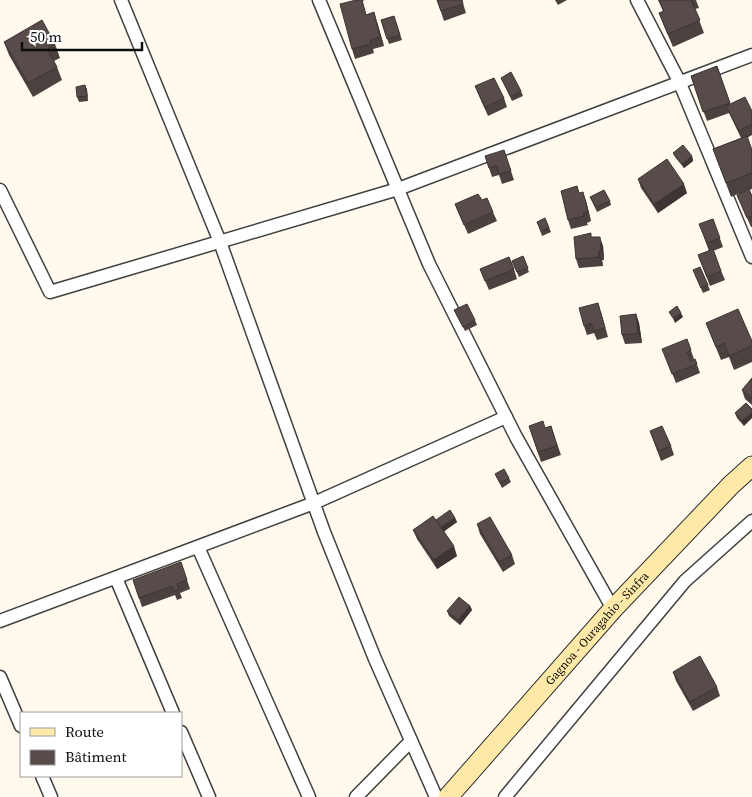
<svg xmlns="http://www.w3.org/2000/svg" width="752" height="797" viewBox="0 0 752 797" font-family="'Source Serif 4',serif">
	<rect width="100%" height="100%" fill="#fff9ee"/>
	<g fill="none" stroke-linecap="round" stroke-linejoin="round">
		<g stroke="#404040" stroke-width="15">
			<g id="minor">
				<polyline points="121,0 220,242 324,532 375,659 436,797"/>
				<polyline points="319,0 429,264 516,437 613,609"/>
				<polyline points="637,0 679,81 752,257"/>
				<polyline points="0,190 50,292 398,189 752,55"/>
				<polyline points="198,547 309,797"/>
				<polyline points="116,578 173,713"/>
				<polyline points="0,621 314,503 506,417"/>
				<polyline points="0,677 21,726"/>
				<polyline points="181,732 209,797"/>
				<polyline points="42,776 51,797"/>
				<polyline points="356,797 411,741"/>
				<polyline points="505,797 685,581 752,521"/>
			</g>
		</g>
		<g stroke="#2f2f2f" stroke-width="21">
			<g id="secondary">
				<path id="s1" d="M448,797L613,609L731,485L752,466"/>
			</g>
		</g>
		<use href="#minor" stroke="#fff" stroke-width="12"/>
		<use href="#secondary" stroke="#ffe9a9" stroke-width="19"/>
	</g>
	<g fill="#4b413f">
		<polygon points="356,0 365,0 362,1 366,14 377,22 384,46 373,49 374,53 355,59 352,49"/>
		<polygon points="437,0 462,0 466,13 444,21"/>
		<polygon points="555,0 567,0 558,5"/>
		<polygon points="658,0 696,0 699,8 695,9 704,33 673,47 664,26 659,13 663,11"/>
		<polygon points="394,16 402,40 389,44 381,20"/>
		<polygon points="4,42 55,44 60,58 54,61 57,67 62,80 33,97 9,55"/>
		<polygon points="717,66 730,104 752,111 752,135 747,138 752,150 752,189 749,190 752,196 752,227 751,227 737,195 740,193 731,197 713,149 741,138 729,113 707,121 691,76"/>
		<polygon points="501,78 521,91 523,96 512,101"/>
		<polygon points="85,85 87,90 88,101 79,102 77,97"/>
		<polygon points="475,86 504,98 507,107 488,116 479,96"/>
		<polygon points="504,150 514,180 502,184 499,175 492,177 489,168"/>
		<polygon points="673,153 692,156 693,161 684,168 675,157"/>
		<polygon points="638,179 687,193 658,213 641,188"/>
		<polygon points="579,193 586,201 591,221 587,223 588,225 571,229 568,220"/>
		<polygon points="590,197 610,201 611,205 597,212"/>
		<polygon points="482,200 493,212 497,221 468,234 455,204"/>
		<polygon points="545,218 551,232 542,236 537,222"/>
		<polygon points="713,219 723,247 713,251 725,280 710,286 698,255 709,251 699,224"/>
		<polygon points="592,237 603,246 604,260 602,260 603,266 579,268 576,259"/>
		<polygon points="523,256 529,272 519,277 512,261"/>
		<polygon points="700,267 710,290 703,293 695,275"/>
		<polygon points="480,269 514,269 517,279 489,290"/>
		<polygon points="454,310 475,320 477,325 465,331"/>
		<polygon points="601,312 608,337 597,340 594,333 587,335 584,326"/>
		<polygon points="636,314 639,323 642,343 625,344 622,335"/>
		<polygon points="706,323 752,341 752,362 734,370 729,357 721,360"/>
		<polygon points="687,339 694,359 690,361 695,359 700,373 676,383 666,358"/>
		<polygon points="752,378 752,405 745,399 742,390"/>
		<polygon points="746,403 744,426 737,418 735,413"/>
		<polygon points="529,426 546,428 551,426 561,455 541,462"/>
		<polygon points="650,431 671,446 674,455 661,461"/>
		<polygon points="495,474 509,478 511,482 502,488"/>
		<polygon points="455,518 457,522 444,531 457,556 437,569 417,539 413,530 436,520"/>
		<polygon points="477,524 512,555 515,564 503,572 480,534"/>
		<polygon points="181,562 190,589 180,593 182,598 177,600 175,595 142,607 133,580"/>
		<polygon points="470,606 472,610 460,625 449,616 447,611"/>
		<polygon points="673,672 717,687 720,696 693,711 676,681"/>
	</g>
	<g fill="#3d3533">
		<polygon points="374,12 377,22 384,46 380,37"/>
		<polygon points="85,85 87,90 88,101 87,96"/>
		<polygon points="692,156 693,161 684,168 682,164"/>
		<polygon points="684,184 687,193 658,213 654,204"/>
		<polygon points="583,192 586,201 591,221 588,212"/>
		<polygon points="600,237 603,246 604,260 601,251"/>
		<polygon points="599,251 602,260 603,266 599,257"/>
		<polygon points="681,313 683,317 675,323 673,318"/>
		<polygon points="636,314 639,323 642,343 638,333"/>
		<polygon points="752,412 752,418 744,426 742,421"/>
		<polygon points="455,518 457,522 442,533 440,528"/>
		<polygon points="454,546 457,556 437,569 434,560"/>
		<polygon points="470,606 472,610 460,625 458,620"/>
	</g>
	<g fill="#574c49" stroke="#3d3533">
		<polygon points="356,0 362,0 366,15 374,12 380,37 370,40 371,44 352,49 340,4"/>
		<polygon points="437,0 462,0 463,4 441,11"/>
		<polygon points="659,0 691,0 700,20 668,34 659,13 664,11"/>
		<polygon points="394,16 400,35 387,39 381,20"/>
		<polygon points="42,20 55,44 47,49 57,67 28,83 4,42"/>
		<polygon points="717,66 730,103 703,112 691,76"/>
		<polygon points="511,72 521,91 511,97 501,78"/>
		<polygon points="494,78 504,98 485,107 475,86"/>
		<polygon points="85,85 87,96 77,97 76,87"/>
		<polygon points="745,97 752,111 752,124 739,131 726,106"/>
		<polygon points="747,136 752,150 752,173 726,183 713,149"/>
		<polygon points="683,145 692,156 682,164 673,153"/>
		<polygon points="504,150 511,171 499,174 497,166 489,168 485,156"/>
		<polygon points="667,159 684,184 654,204 638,179"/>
		<polygon points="577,186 579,193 583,192 588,212 583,213 584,216 568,220 561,191"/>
		<polygon points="749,189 752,196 752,216 747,218 737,195"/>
		<polygon points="604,190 610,201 596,207 590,197"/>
		<polygon points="478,194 482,200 487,198 493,212 464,225 455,204"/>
		<polygon points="545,218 549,228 541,231 537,222"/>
		<polygon points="713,219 720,238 707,243 699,224"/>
		<polygon points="591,233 591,237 600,237 601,251 599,251 599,257 576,259 574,237"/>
		<polygon points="713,249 721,271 707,277 698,255"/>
		<polygon points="523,256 528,268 517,272 512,261"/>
		<polygon points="509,257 514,269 485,281 480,269"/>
		<polygon points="700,267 708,285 701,288 693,270"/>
		<polygon points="598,303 605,328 594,331 591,323 584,326 579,308"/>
		<polygon points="467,304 475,320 463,327 454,310"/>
		<polygon points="677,306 681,313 673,318 669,312"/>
		<polygon points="738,309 752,341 752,346 729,356 724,343 716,347 706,323"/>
		<polygon points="636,314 638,333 622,335 620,316"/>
		<polygon points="687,339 691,350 687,352 691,361 695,359 697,364 672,374 662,349"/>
		<polygon points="752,378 752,399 742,390"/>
		<polygon points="746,403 752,409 752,412 742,421 735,413"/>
		<polygon points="543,421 545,428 551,426 557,446 538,452 529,426"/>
		<polygon points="662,426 671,446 658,451 650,431"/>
		<polygon points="504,469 509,478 500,483 495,474"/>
		<polygon points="450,510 455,518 441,527 436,520"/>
		<polygon points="433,516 454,546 434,560 413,530"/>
		<polygon points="490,517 512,555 499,562 477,524"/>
		<polygon points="181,562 187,580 177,584 179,589 174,591 172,586 139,598 133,580"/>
		<polygon points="459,597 470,606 458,620 447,611"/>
		<polygon points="700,656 717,687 690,702 673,672"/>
	</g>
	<g text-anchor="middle" stroke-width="5" stroke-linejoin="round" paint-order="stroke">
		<g font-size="12" fill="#0d0d0d" stroke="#fff">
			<text dy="4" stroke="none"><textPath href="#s1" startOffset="225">Gagnoa - Ouragahio - Sinfra</textPath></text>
		</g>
	</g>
	<rect x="20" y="712" width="162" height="65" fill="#ffffff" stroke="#9e9e9e"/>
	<rect x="30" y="728" width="25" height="8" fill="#ffe9a9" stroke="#9e9e9e"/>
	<text x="65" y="737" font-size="15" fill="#0d0d0d">Route</text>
	<rect x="30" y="750" width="25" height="15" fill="#574c49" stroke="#9e9e9e"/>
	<text x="65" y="762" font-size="15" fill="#0d0d0d">Bâtiment</text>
	<path d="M22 42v8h120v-8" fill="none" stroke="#0d0d0d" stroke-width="2.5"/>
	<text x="30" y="42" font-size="15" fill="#0d0d0d" stroke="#ffffff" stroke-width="4" paint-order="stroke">50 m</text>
</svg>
